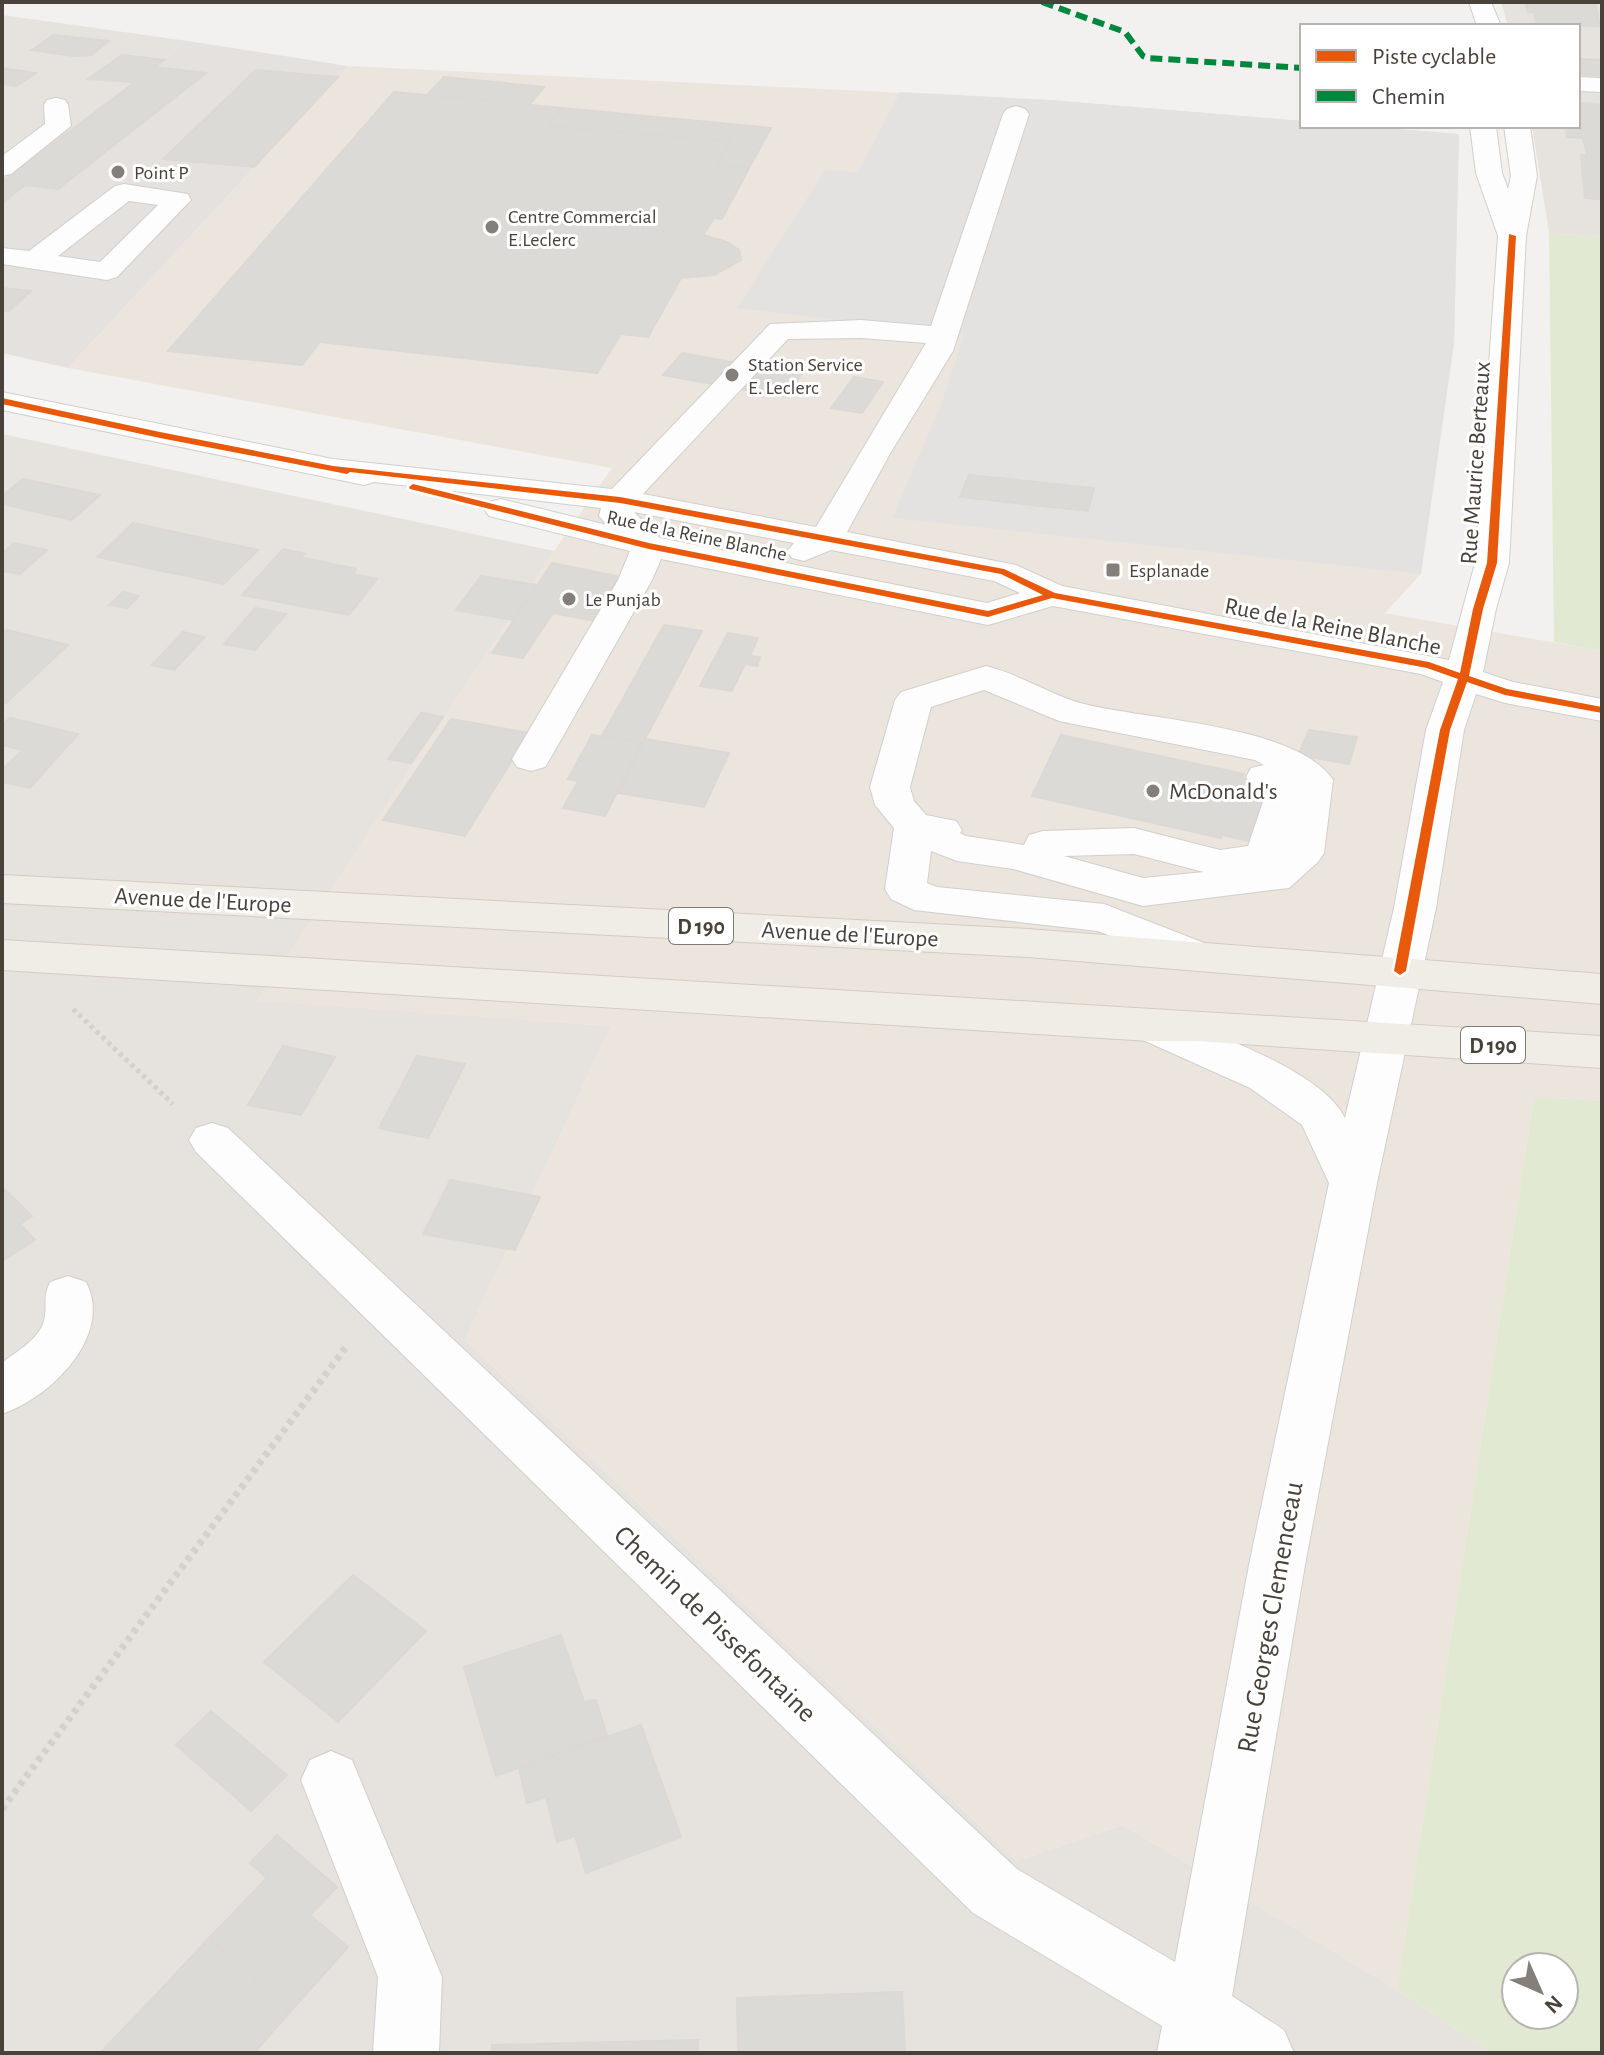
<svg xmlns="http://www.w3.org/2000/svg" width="1604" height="2055" viewBox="0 0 1604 2055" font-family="'Alegreya Sans',sans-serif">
	<rect width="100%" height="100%" fill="#f3f1ef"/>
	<g fill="#e6e2de">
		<polygon points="1501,2 1602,2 1602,237 1549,233 1532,126 1578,126 1578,26 1508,26"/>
		<polygon points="2,15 188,41 2,182"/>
		<polygon points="2,434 554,551 258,1000 611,1026 465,1340 1017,1861 1123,1825 1397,1990 1493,2053 2,2053"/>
	</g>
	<polygon fill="#ece5dd" points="348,66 1050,100 1302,121 1302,126 1360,126 1459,134 1454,343 1421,574 1385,613 1602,651 1602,1101 1534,1097 1397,1990 1123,1825 1017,1861 465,1340 611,1026 257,1001 554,551 612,468 68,368"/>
	<polygon fill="#e4e1df" points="188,41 348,66 68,368 2,353 2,182"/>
	<g fill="#e2e9d2" fill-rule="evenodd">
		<polygon points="1549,233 1602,237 1602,651 1554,642"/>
		<path d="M1534,1097L1602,1101V2053H1493L1397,1990ZM1516,1967H1564V2015H1516Z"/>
	</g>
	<polygon fill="#e4e2e0" points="900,92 1050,100 1302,121 1302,126 1360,126 1459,134 1454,343 1421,574 892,518 942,402 964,335 737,308 825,170 858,172"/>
	<g fill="#dcdad7" stroke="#dbd8d5" stroke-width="2">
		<polygon points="1525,2 1595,2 1600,26 1537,24 1534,12 1528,12"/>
		<polygon points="54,35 109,41 91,55 74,56 32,50"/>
		<polygon points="122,55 164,60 135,82 88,79"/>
		<polygon points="1578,59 1602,60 1602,75 1578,74"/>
		<polygon points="155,67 206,73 58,189 25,185 2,203 2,182"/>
		<polygon points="2,68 36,73 16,86 2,84"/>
		<polygon points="256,70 338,77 254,167 163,159"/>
		<polygon points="444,77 544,87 529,105 427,95"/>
		<polygon points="394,92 562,108 549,126 731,141 717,165 749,168 722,219 714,218 703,235 727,242 739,250 741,260 714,275 681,278 648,337 621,334 597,373 320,342 302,365 168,351"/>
		<polygon points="1578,103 1602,105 1602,206 1602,199 1585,198 1581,155 1587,155 1583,138 1567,137 1566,126 1578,126"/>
		<polygon points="562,108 771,128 749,168 717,165 731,141 549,126"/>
		<polygon points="2,288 31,291 9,311 2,310"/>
		<polygon points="682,353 801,375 786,397 663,375"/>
		<polygon points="854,377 883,382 862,413 831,408"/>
		<polygon points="969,475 1094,488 1088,511 960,497"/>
		<polygon points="23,479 100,495 72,520 2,504 2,496"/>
		<polygon points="133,523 198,537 162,571 98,557"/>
		<polygon points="198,537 258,550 224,584 162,571"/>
		<polygon points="14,543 47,550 20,574 2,571 2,554"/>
		<polygon points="283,549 305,554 300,557 356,569 353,574 377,579 349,615 242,595"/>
		<polygon points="552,563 625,578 595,621 553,613 523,658 492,653"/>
		<polygon points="481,576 537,585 513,620 456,610"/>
		<polygon points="123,592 139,596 127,608 109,605"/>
		<polygon points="255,608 286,614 255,650 224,644"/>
		<polygon points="664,625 702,631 645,739 643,743 602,736"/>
		<polygon points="7,630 68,645 6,703 2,702 2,634"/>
		<polygon points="183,632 205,637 174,670 152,665"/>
		<polygon points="728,633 758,638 750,656 760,657 757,666 745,664 732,691 700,686"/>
		<polygon points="421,713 443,717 411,763 388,759"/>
		<polygon points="10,718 78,734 30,788 2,782 2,770 23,750 2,745 2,725"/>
		<polygon points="451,719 529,733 465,836 383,820"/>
		<polygon points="1309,730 1357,737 1349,764 1298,755"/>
		<polygon points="592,735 643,743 605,816 563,808 578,781 568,779"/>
		<polygon points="1061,735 1244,774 1242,778 1273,785 1254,842 1222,835 1221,838 1032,796"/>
		<polygon points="645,739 729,753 704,807 618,793"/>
		<polygon points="283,1046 335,1057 301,1115 248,1105"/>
		<polygon points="417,1056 465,1064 428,1138 379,1128"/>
		<polygon points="450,1180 540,1197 515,1250 423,1234"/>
		<polygon points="2,1187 32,1216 20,1224 35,1240 2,1261"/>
		<polygon points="353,1575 426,1631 338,1722 264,1662"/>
		<polygon points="561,1635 584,1702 596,1700 607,1736 496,1776 464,1667"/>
		<polygon points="211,1711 287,1775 251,1811 176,1745"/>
		<polygon points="641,1725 681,1837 586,1873 575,1836 557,1842 546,1797 527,1803 519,1768"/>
		<polygon points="277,1835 337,1887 310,1915 348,1947 290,2012 209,1938 267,1878 250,1863"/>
		<polygon points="209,1938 290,2012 254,2053 211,2053 153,1998"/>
		<polygon points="902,1992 905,2053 738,2053 737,1998"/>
		<polygon points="153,1998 211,2053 100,2053"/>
		<polygon points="698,2040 698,2053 492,2053 492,2045"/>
	</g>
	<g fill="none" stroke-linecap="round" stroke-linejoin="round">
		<g stroke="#d1cfcc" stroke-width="2">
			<g id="minor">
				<polygon points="1469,2 1491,2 1501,26 1477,26"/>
				<polygon points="1578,77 1602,78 1602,92 1578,91"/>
				<polygon points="56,98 65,100 68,105 71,126 11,174 2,176 2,156 45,124 44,105 47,100"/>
				<path d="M1016,106L1025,109L1029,114L953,351L891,452L847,532L1016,565L1062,586L1449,660L1475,563L1498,236L1476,173L1470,126H1496L1502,173L1508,189L1511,176L1504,126H1530L1537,176L1526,236L1509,563L1496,609L1483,672L1513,682L1602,699V721L1505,703L1476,694L1464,730L1436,908L1377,1183L1305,1565L1232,1996L1284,2030L1294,2053H1157L1162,2026L973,1913L196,1152L189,1140L196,1128L212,1123L228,1128L1017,1869L1175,1962L1249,1565L1329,1183L1302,1125L1250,1088L1134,1036L1128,1025L1134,1014L1150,1009L1166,1014C1214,1035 1321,1070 1345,1118L1394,908L1426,730L1443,682L1421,674L1053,606L988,625L661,559L652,580L550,759L545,767L531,771L517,767L512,759L618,580L630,551L489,516L484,509L489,502L501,499L607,525L599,516L601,508L374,482L364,485L2,410V392L333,459L612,489L770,324L861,320L931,326L1003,114L1007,109ZM861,338L926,343L816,527L643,494L788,339ZM634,512L794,543L787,551L792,558L804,561L831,550L994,581L1020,593L987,603L660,538Z"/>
				<path d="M124,184L188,194L191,200L117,277L107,280L2,264V248L29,251L115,186ZM129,201L158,205L100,262L58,256Z"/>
				<path d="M986,666C1020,674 1050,695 1084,704C1147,720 1297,725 1333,780L1324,853L1318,862L1289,888L1143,906L1013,869L957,861L931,851L927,883L937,887L1104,904L1212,946L1218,956L1212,966L1197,971L1098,931L914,910L891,899L885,889L894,828L875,805L870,787L895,700L901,692ZM984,690L1059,721L1255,760L1264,765L1251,768L1246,777L1251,786L1267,790L1248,846L1220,850L1134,828L1043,831L1029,835L1024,845L966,836L960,833L962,830L956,821L926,815L914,801L910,787L931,707ZM1134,854L1204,872L1143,878L1064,856Z"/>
				<path d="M68,1276L86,1282C114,1336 50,1398 2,1414V1363C16,1352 39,1339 44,1321C48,1305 42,1299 50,1282Z"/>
				<polygon points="331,1751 352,1760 442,1977 439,2053 373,2053 378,1977 301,1780 310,1760"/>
			</g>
		</g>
		<g stroke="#d3cbbf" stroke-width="2">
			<g id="major">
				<polygon points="2,875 1028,929 1602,974 1602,1004 1028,957 2,903"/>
				<polygon points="2,940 1602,1036 1602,1068 1196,1041 1150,1041 2,970"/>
			</g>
		</g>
		<polyline stroke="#d2d1cd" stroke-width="5" stroke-dasharray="4 4" stroke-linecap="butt" points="73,1009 173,1104"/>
		<polyline stroke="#d2d1cd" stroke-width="7" stroke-dasharray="5 5" stroke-linecap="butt" points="2,1809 346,1347"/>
		<use href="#minor" fill="#fdfdfd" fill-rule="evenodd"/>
		<use href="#major" fill="#f0ede7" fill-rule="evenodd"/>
		<polyline stroke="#00873e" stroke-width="6" stroke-dasharray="12 6" stroke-linecap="butt" points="1042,2 1125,32 1143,56 1148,58 1302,68"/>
		<g stroke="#fff" stroke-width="5">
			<polygon id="cycleway" points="1509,234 1516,236 1497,563 1483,609 1469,676 1507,689 1602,707 1602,713 1505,695 1467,682 1450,730 1406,971 1400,975 1394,971 1440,730 1458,679 1427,668 1052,598 988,617 649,549 410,489 409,487 413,484 649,543 988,611 1043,595 1001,574 620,503 350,472 347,474 160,438 2,404 2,398 160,432 333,466 620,497 1004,569 1055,593 1429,662 1460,673 1473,609 1487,563"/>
		</g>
		<use href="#cycleway" fill="#e8590c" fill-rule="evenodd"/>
	</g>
	<g fill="#847f7a" stroke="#fff" stroke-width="3">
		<circle cx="118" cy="172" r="8"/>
		<circle cx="492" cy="227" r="8"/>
		<circle cx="732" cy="375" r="8"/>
		<rect x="1105" y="562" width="16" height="16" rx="4"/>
		<circle cx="569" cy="599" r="8"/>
		<circle cx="1153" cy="791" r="8"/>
	</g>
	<g text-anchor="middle" stroke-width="6" stroke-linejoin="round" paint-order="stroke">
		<g font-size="20" fill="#48423b" stroke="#fff" text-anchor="start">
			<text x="134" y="179">Point P</text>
			<text x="508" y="223">Centre Commercial<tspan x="508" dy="23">E.Leclerc</tspan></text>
			<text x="748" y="371">Station Service<tspan x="748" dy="23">E. Leclerc</tspan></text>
			<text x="1129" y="577">Esplanade</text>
			<text x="585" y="606">Le Punjab</text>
		</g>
		<g font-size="20" fill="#48423b" stroke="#fff">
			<text transform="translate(697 535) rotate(12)" y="7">Rue de la Reine Blanche</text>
		</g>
		<g fill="#fff" stroke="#7f7b76" stroke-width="2">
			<rect x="669" y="908" width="64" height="36" rx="6"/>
			<rect x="1461" y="1027" width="64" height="36" rx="6"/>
		</g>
		<g font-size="22" font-weight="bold" fill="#48423b">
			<text x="701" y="934">D 190</text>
			<text x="1493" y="1053">D 190</text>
		</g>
		<g font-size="24" fill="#48423b" stroke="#fff">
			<text transform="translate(1475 463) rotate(-86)" y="8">Rue Maurice Berteaux</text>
			<text transform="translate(1333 626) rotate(11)" y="8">Rue de la Reine Blanche</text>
			<text transform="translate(203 900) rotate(3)" y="8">Avenue de l'Europe</text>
			<text transform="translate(850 934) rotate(3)" y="8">Avenue de l'Europe</text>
		</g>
		<g font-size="24" fill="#48423b" stroke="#fff" text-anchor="start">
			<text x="1169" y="799">McDonald's</text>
		</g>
		<g font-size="28" fill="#48423b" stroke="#fff">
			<text transform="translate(1269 1617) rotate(-80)" y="10">Rue Georges Clemenceau</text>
			<text transform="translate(716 1623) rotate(44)" y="10">Chemin de Pissefontaine</text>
		</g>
	</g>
	<rect width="1604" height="2055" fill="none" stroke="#48423b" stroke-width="8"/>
	<rect x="1300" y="24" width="280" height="104" fill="#ffffff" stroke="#b6b3b1" stroke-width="2"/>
	<rect x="1316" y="50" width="40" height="12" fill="#e8590c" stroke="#b6b3b1" stroke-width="2"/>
	<text x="1372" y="64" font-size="24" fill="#48423b">Piste cyclable</text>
	<rect x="1316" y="90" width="40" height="12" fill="#00873e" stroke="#b6b3b1" stroke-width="2"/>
	<text x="1372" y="104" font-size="24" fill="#48423b">Chemin</text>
	<g transform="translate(1540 1991) rotate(135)"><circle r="38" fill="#ffffff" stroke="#b6b3b1" stroke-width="2"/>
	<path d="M0-6L14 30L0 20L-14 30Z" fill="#847f7a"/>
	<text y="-12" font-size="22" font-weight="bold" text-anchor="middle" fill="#48423b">N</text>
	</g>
</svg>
